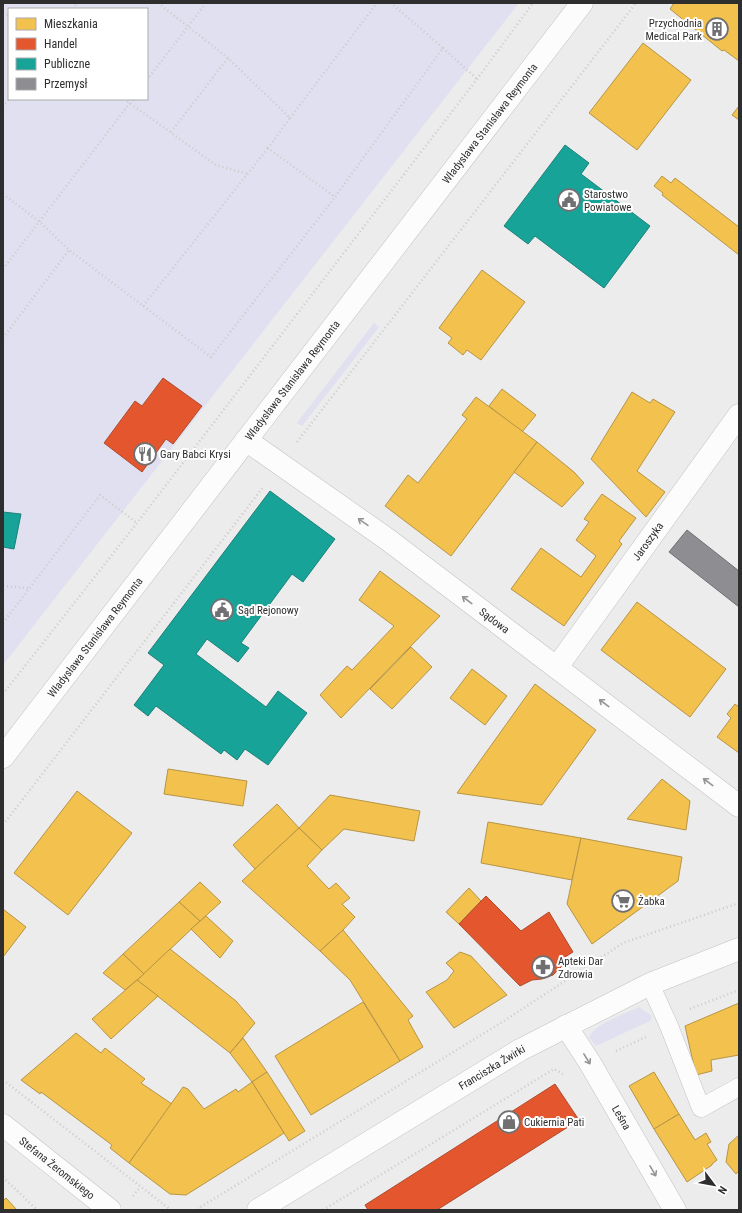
<svg xmlns="http://www.w3.org/2000/svg" width="742" height="1213" viewBox="0 0 742 1213" font-family="'Roboto Condensed',sans-serif">
	<rect width="100%" height="100%" fill="#ececed"/>
	<g fill="#e0e0f0" fill-rule="evenodd">
		<path d="M3,3H519L3,665ZM9,9H147V99H9Z"/>
		<polygon points="374,323 379,327 302,426 297,423"/>
		<path d="M639,1007L652,1016L650,1021L596,1046L589,1037C596,1023 625,1014 639,1007Z"/>
	</g>
	<g fill="#f2c14e" stroke="#b79545">
		<polygon points="674,3 739,3 739,61 724,50 722,51 670,9"/>
		<polygon points="643,43 691,80 637,150 589,113"/>
		<polygon points="739,106 739,120 732,115"/>
		<polygon points="662,176 671,183 675,178 739,227 739,255 662,195 663,193 654,186"/>
		<polygon points="482,270 525,302 481,360 467,350 463,355 448,343 452,338 439,328"/>
		<polygon points="502,389 536,415 522,432 489,406"/>
		<polygon points="632,392 650,403 653,399 675,412 637,471 665,492 646,517 591,459"/>
		<polygon points="476,397 537,442 451,556 385,506 408,475 418,483 467,419 462,415"/>
		<polygon points="537,442 574,472 584,483 562,507 514,472"/>
		<polygon points="602,494 636,518 619,541 622,544 564,626 511,589 541,548 581,577 596,556 576,540 589,522 584,519"/>
		<polygon points="380,571 440,616 341,718 320,695 347,666 352,670 394,626 359,600"/>
		<polygon points="637,602 726,669 690,717 601,650"/>
		<polygon points="411,647 432,667 392,709 370,689"/>
		<polygon points="472,669 507,696 485,725 450,698"/>
		<polygon points="535,684 596,730 542,805 457,793"/>
		<polygon points="735,704 739,707 739,753 717,737 731,718 727,714"/>
		<polygon points="168,769 247,781 243,806 164,794"/>
		<polygon points="662,779 690,801 686,830 627,819"/>
		<polygon points="77,791 132,833 68,915 14,873"/>
		<polygon points="330,795 420,811 414,841 344,829 322,850 299,828"/>
		<polygon points="277,804 299,828 255,869 233,845"/>
		<polygon points="488,822 581,838 572,880 481,863"/>
		<polygon points="299,828 322,850 307,866 329,889 336,883 350,898 342,904 355,917 343,930 320,951 242,881"/>
		<polygon points="581,838 682,857 678,881 592,944 567,904"/>
		<polygon points="200,882 221,902 200,921 179,902"/>
		<polygon points="469,888 481,901 459,924 446,912"/>
		<polygon points="179,902 200,921 144,974 123,954"/>
		<polygon points="3,909 26,927 3,957"/>
		<polygon points="206,916 233,941 220,958 191,929"/>
		<polygon points="343,930 413,1016 408,1020 423,1047 400,1061 350,980 320,951"/>
		<polygon points="170,949 236,1001 255,1023 230,1053 137,980"/>
		<polygon points="460,952 471,956 507,995 454,1028 426,992 447,980 454,971 446,963"/>
		<polygon points="123,954 144,974 125,990 103,973"/>
		<polygon points="137,980 158,996 111,1039 92,1019"/>
		<polygon points="363,1002 400,1061 311,1115 275,1056"/>
		<polygon points="739,1003 739,1055 711,1060 712,1071 696,1075 685,1026"/>
		<polygon points="76,1033 101,1053 105,1048 145,1079 141,1083 172,1104 129,1163 110,1148 112,1145 41,1092 40,1094 21,1080"/>
		<polygon points="243,1038 267,1072 252,1082 230,1053"/>
		<polygon points="267,1072 305,1131 289,1141 252,1082"/>
		<polygon points="654,1072 679,1114 654,1129 629,1086"/>
		<polygon points="252,1082 284,1133 272,1141 186,1195 170,1194 129,1163 183,1087 188,1089 204,1109 236,1089 238,1092"/>
		<polygon points="679,1114 695,1140 706,1133 711,1142 707,1144 717,1160 712,1164 712,1165 687,1182 654,1129"/>
		<polygon points="739,1135 739,1171 736,1174 726,1162 729,1144"/>
		<polygon points="6,1198 17,1210 3,1210 3,1201"/>
	</g>
	<g fill="#e4572e" stroke="#ad4b2e">
		<polygon points="163,378 202,406 173,444 166,439 142,472 104,443 135,401 142,406"/>
		<polygon points="486,896 521,931 549,912 573,952 565,957 561,967 553,975 542,979 532,980 520,986 459,924"/>
		<polygon points="555,1084 579,1120 437,1210 368,1210 365,1205"/>
	</g>
	<g fill="#17a398" stroke="#1e8078">
		<polygon points="565,145 589,163 581,174 650,226 604,288 535,236 528,244 504,226"/>
		<polygon points="270,491 335,539 303,582 292,574 241,643 249,648 238,662 207,639 196,654 266,707 278,691 307,713 268,765 245,749 237,760 224,750 221,754 156,706 148,716 134,705 164,665 148,653"/>
		<polygon points="3,512 21,514 14,549 3,547"/>
	</g>
	<polygon fill="#8d8d92" stroke="#707074" points="687,530 739,571 739,607 669,552"/>
	<g fill="none" stroke-linecap="round" stroke-linejoin="round">
		<g stroke="#c2c2c3" stroke-width="19">
			<polyline id="lane" points="650,984 669,1026 701,1108 739,1087"/>
		</g>
		<g stroke="#c2c2c3" stroke-width="23">
			<g id="street">
				<path id="s1" d="M246,440L387,539L739,806"/>
				<path id="s2" d="M557,667L739,415"/>
				<path id="s3" d="M3,757L582,3"/>
				<path id="s4" d="M566,1026L590,1063L675,1210"/>
				<path id="s5" d="M3,1125L110,1210"/>
			</g>
		</g>
		<g stroke="#c2c2c3" stroke-width="23">
			<g id="secondary">
				<path id="s6" d="M258,1210L520,1050L650,984L739,949"/>
			</g>
		</g>
		<g stroke="#cbcbcc" stroke-width="2.5" stroke-dasharray="1 3" stroke-linecap="butt">
			<polyline points="158,3 228,58 290,118 268,148 335,197 443,48 391,3"/>
			<polyline points="73,9 77,3"/>
			<polyline points="3,12 9,16"/>
			<polyline points="443,48 477,79"/>
			<polyline points="147,80 206,3"/>
			<polyline points="124,99 216,165 248,174"/>
			<polyline points="3,107 9,99"/>
			<polyline points="290,118 377,3"/>
			<polyline points="171,132 228,58"/>
			<polyline points="3,194 40,222 69,250 211,357 335,197"/>
			<polyline points="3,269 133,99"/>
			<polyline points="143,306 268,148"/>
			<polyline points="3,338 69,250"/>
			<polyline points="297,442 636,3"/>
			<polyline points="3,586 28,588"/>
			<polyline points="3,623 100,495 137,523"/>
			<polyline points="3,694 137,523 477,79 533,3"/>
			<polyline points="3,825 264,486"/>
			<polyline points="690,1009 739,990"/>
			<polyline points="616,1051 646,1037"/>
			<polyline points="3,1080 171,1210"/>
			<polyline points="3,1177 37,1210"/>
			<polyline points="133,1196 140,1187"/>
			<polyline points="195,1210 199,1208"/>
			<polyline points="200,1210 199,1208 504,1021 623,943 739,903"/>
			<polyline points="323,1210 554,1069 563,1074"/>
		</g>
		<use href="#lane" stroke="#fcfcfc" stroke-width="18"/>
		<use href="#street" stroke="#fcfcfc" stroke-width="22"/>
		<use href="#secondary" stroke="#fcfcfc" stroke-width="22"/>
	</g>
	<defs><path id="oneway-shaft" d="M-6 0H5M1.5-3L5.5 0L1.5 3" fill="none" stroke-width="1.6" stroke-linecap="round" stroke-linejoin="round"/></defs>
	<g stroke="#959596">
		<use href="#oneway-shaft" transform="translate(363 522) rotate(-145)"/>
		<use href="#oneway-shaft" transform="translate(467 600) rotate(-143)"/>
		<use href="#oneway-shaft" transform="translate(604 703) rotate(-143)"/>
		<use href="#oneway-shaft" transform="translate(708 782) rotate(-143)"/>
		<use href="#oneway-shaft" transform="translate(587 1059) rotate(58)"/>
		<use href="#oneway-shaft" transform="translate(653 1171) rotate(60)"/>
	</g>
	<defs>
		<g id="building-ring" transform="scale(1.15)"><circle r="9.5" fill="#fff" stroke="#707072" stroke-width="1.5"/><path d="M-4-6H4V6H1V3H-1V6H-4ZM-2.5-4.3h1.7v1.8h-1.7ZM.8-4.3h1.7v1.8H.8ZM-2.5-1h1.7V.8h-1.7ZM.8-1h1.7V.8H.8Z" fill="#707072"/></g>
		<g id="civic-ring" transform="scale(1.15)"><circle r="9.5" fill="#fff" stroke="#707072" stroke-width="1.5"/><path d="M-.6-6.5H3V-4.5H.6V-3L4-1V1h2V6H-6V1h2V-1L-.6-3ZM-1.2 2.5V6h2.4V2.5Z" fill="#707072"/></g>
		<g id="restaurant-ring" transform="scale(1.15)"><circle r="9.5" fill="#fff" stroke="#707072" stroke-width="1.5"/><path d="M-5-6h1v4h1v-4h1v4h1v-4h1v5L-1.5 .5V6h-2V.5L-5-1ZM5-6V6H3V1.5H1.5Q1.5-4 5-6Z" fill="#707072"/></g>
		<g id="supermarket-ring" transform="scale(1.15)"><circle r="9.5" fill="#fff" stroke="#707072" stroke-width="1.5"/><path d="M-6-5.5h2.5l.6 2H6L4.5 2H-2.5L-4.4-4H-6ZM-1.5 3.2a1.3 1.3 0 1 0 .1 0ZM3 3.2a1.3 1.3 0 1 0 .1 0Z" fill="#707072"/></g>
		<g id="pharmacy-ring" transform="scale(1.15)"><circle r="9.5" fill="#fff" stroke="#707072" stroke-width="1.5"/><path d="M-2-6h4v4h4v4h-4v4h-4v-4h-4v-4h4Z" fill="#707072"/></g>
		<g id="shop-ring" transform="scale(1.15)"><circle r="9.5" fill="#fff" stroke="#707072" stroke-width="1.5"/><path d="M-5-2.5h2.3a2.7 3.5 0 0 1 5.4 0H5L5.5 6h-11ZM-1.5-2.5h3a1.5 2.3 0 0 0-3 0Z" fill="#707072"/></g>
	</defs>
	<g fill-rule="evenodd">
		<use href="#building-ring" x="717" y="29"/>
		<use href="#civic-ring" x="569" y="200"/>
		<use href="#restaurant-ring" x="145" y="454"/>
		<use href="#civic-ring" x="222" y="610"/>
		<use href="#supermarket-ring" x="623" y="901"/>
		<use href="#pharmacy-ring" x="543" y="967"/>
		<use href="#shop-ring" x="509" y="1122"/>
	</g>
	<g text-anchor="middle" stroke-width="4" stroke-linejoin="round" paint-order="stroke">
		<g font-size="11" fill="#2e2e2f" stroke="#fff" text-anchor="start">
			<text x="702" y="27" text-anchor="end">Przychodnia<tspan x="702" dy="13">Medical Park</tspan></text>
			<text x="584" y="198">Starostwo<tspan x="584" dy="13">Powiatowe</tspan></text>
			<text x="160" y="458">Gary Babci Krysi</text>
			<text x="238" y="614">Sąd Rejonowy</text>
			<text x="638" y="905">Żabka</text>
			<text x="558" y="965">Apteki Dar<tspan x="558" dy="13">Zdrowia</tspan></text>
			<text x="524" y="1126">Cukiernia Pati</text>
		</g>
		<g font-size="11" fill="#2e2e2f" stroke="#fff">
			<text dy="4" stroke="none"><textPath href="#s3" startOffset="799">Władysława Stanisława Reymonta</textPath></text>
			<text dy="4" stroke="none"><textPath href="#s3" startOffset="475">Władysława Stanisława Reymonta</textPath></text>
			<text dy="4" stroke="none"><textPath href="#s2" startOffset="155">Jaroszyka</textPath></text>
			<text dy="4" stroke="none"><textPath href="#s1" startOffset="307">Sądowa</textPath></text>
			<text dy="4" stroke="none"><textPath href="#s3" startOffset="151">Władysława Stanisława Reymonta</textPath></text>
			<text dy="4" stroke="none"><textPath href="#s6" startOffset="274">Franciszka Żwirki</textPath></text>
			<text dy="4" stroke="none"><textPath href="#s4" startOffset="107">Leśna</textPath></text>
			<text dy="4" stroke="none"><textPath href="#s5" startOffset="69">Stefana Żeromskiego</textPath></text>
		</g>
	</g>
	<rect width="742" height="1213" fill="none" stroke="#2e2e2f" stroke-width="8"/>
	<rect x="8" y="8" width="140" height="92" fill="#ffffff" stroke="#ababac"/>
	<rect x="16" y="18" width="20" height="12" fill="#f2c14e" stroke="#ababac"/>
	<text x="44" y="28" font-size="12" fill="#2e2e2f">Mieszkania</text>
	<rect x="16" y="38" width="20" height="12" fill="#e4572e" stroke="#ababac"/>
	<text x="44" y="48" font-size="12" fill="#2e2e2f">Handel</text>
	<rect x="16" y="58" width="20" height="12" fill="#17a398" stroke="#ababac"/>
	<text x="44" y="68" font-size="12" fill="#2e2e2f">Publiczne</text>
	<rect x="16" y="78" width="20" height="12" fill="#8d8d92" stroke="#ababac"/>
	<text x="44" y="88" font-size="12" fill="#2e2e2f">Przemysł</text>
	<g transform="translate(714 1185) rotate(122)" stroke="#ffffff" stroke-width="3" paint-order="stroke">
	<path d="M0-3L7 15L0 10L-7 15Z" fill="#2e2e2f"/>
	<text y="-6" font-size="11" font-weight="bold" text-anchor="middle" fill="#2e2e2f">N</text>
	</g>
</svg>
